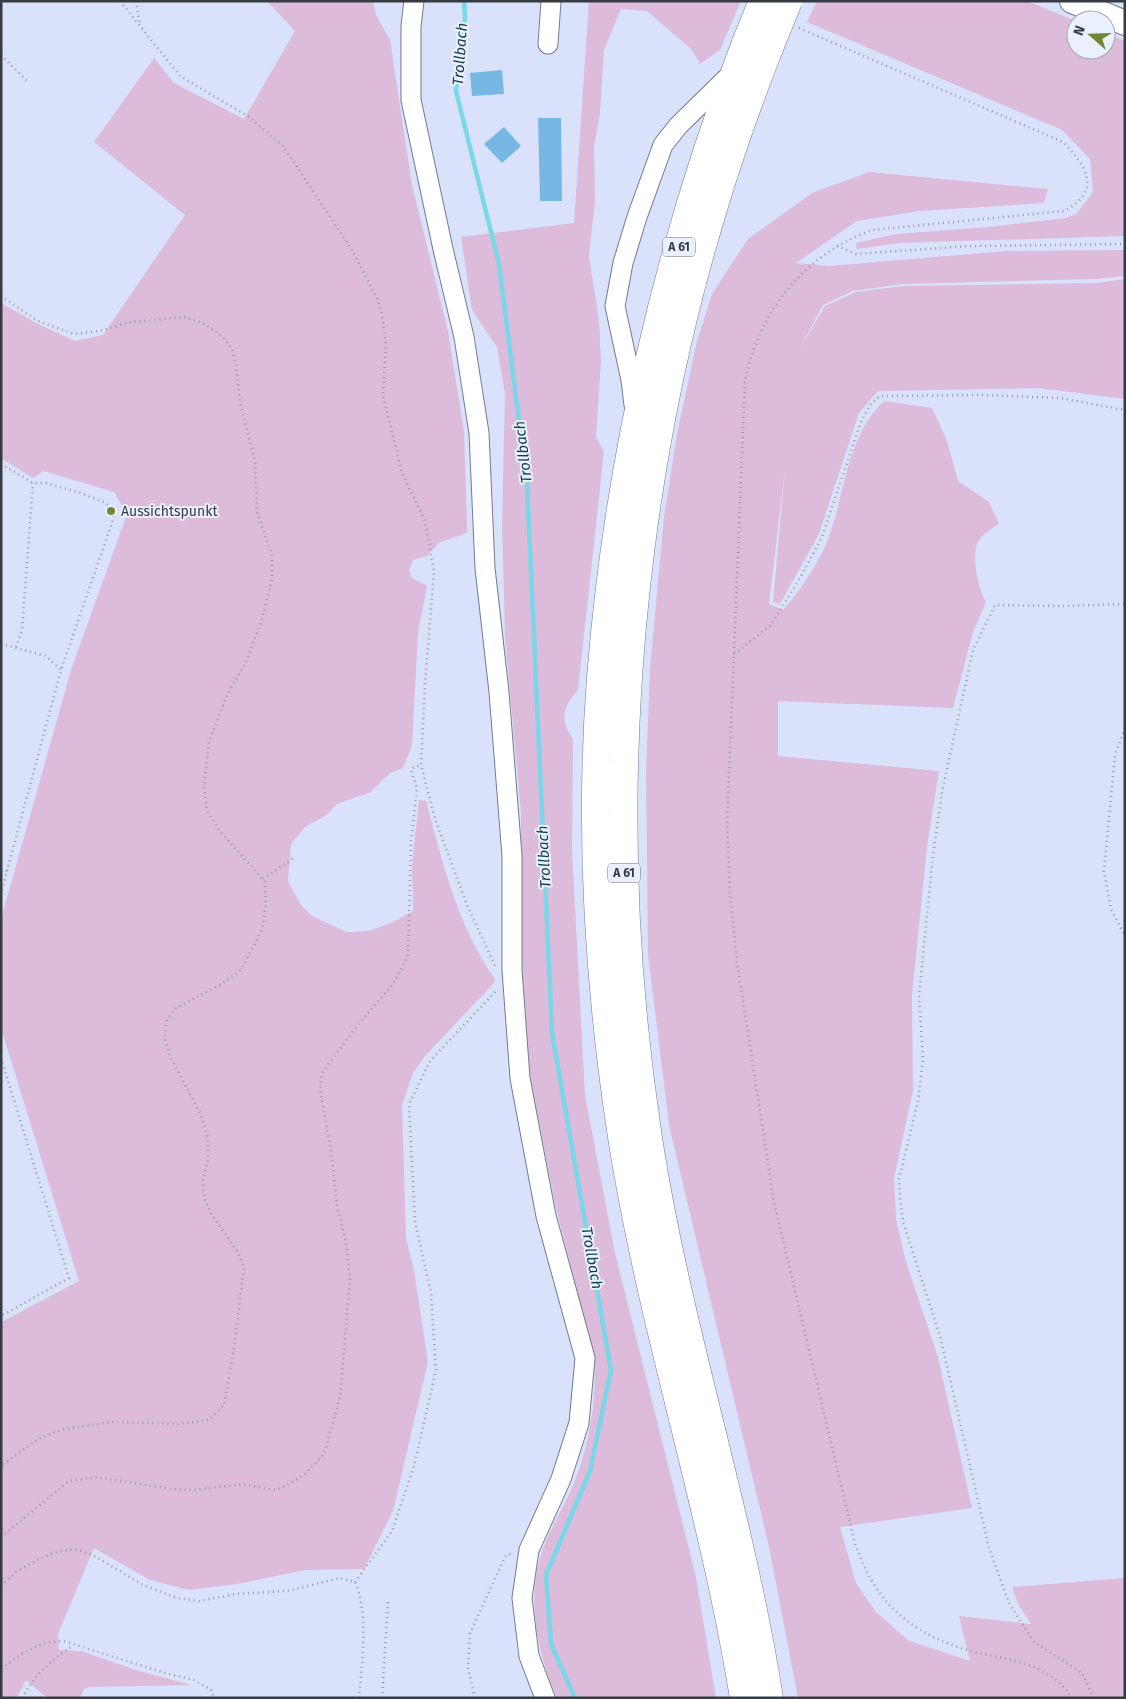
<svg xmlns="http://www.w3.org/2000/svg" width="1126" height="1699" viewBox="0 0 1126 1699" font-family="'Fira Sans',sans-serif">
	<rect width="100%" height="100%" fill="#d9e2fa"/>
	<g fill="#dcbbdb">
		<path d="M267,1H373L376,15L390,40L412,185L448,331L464,431L467,522V533L440,542L427,556L413,560L409,571L412,578L427,586L418,633L412,746L403,768L390,773L371,792L337,804L325,816L305,827L291,844L288,881L301,905L312,916L347,932L369,931L391,923L413,911L412,864L419,800L426,801C442,861 458,927 495,979L494,983L425,1056L413,1073L402,1105L406,1238L414,1270L428,1362L393,1511L364,1569L305,1570L237,1584L189,1590L150,1580L94,1548L58,1634L59,1650L81,1651L136,1670L191,1685L89,1687L84,1689L80,1698H47L26,1680L17,1698H1V1322L79,1281L1,1028V919L71,670L127,514L114,492L43,471L33,478L1,458V303L38,324L75,341L103,335L185,215L94,142L154,58L174,83L244,119L295,31Z"/>
		<path d="M589,1H741L720,50L700,64L692,50L647,11L621,9L604,50L600,113L594,147L595,201L589,256L599,320L601,361L596,437L604,452L578,690C563,707 559,719 573,739L572,850L585,1095L615,1253L696,1577L716,1698H557C538,1656 527,1603 540,1558C548,1530 566,1505 576,1478C590,1441 597,1398 594,1359L555,1204L527,1059L520,995L521,813L505,636L502,522L505,394L497,347L472,310L461,237L574,223Z"/>
		<polygon points="817,1 1027,1 1076,21 1076,50 1106,50 1106,33 1125,41 1125,236 899,243 857,249 856,243 896,234 989,227 1066,218 1076,214 1093,192 1090,159 1062,130 807,22"/>
		<path d="M869,172L1048,189L1044,203L919,211L857,221L796,263L829,266L1007,251L1125,250V276L1096,279L902,284L853,291L823,305L801,347L825,306L856,292L903,286L1097,283L1125,279V399L1038,388L878,391L859,413L819,534L780,604L773,602L785,469L769,604L783,610C802,588 822,559 831,531C845,488 849,433 884,401L932,408L947,441L958,481L989,502L999,524C990,530 979,536 976,547C973,563 978,589 986,602L973,632L953,708L778,701V756L939,771L927,847L912,995L913,1091L894,1178L896,1219L906,1262L938,1357L972,1508L840,1527L856,1583L876,1612L909,1641L970,1661L959,1616L1031,1624L1018,1604L1012,1587L1125,1578V1698H798L769,1547L669,1125L648,954L646,772L650,669L664,517L677,434L697,341L712,294L748,239L812,193Z"/>
	</g>
	<g fill="none" stroke-linecap="round" stroke-linejoin="round">
		<polyline stroke="#79d7e7" stroke-width="4.5" points="464,1 465,18 456,91 499,264 527,484 552,1033 611,1370 590,1471 546,1575 551,1644 575,1698"/>
	</g>
	<g fill="#76b7e3">
		<polygon points="502,70 504,94 472,96 470,73"/>
		<polygon points="538,118 561,118 562,201 540,201"/>
		<polygon points="504,127 521,146 502,163 484,144"/>
	</g>
	<g fill="none" stroke-linecap="round" stroke-linejoin="round">
		<g stroke="#737b91" stroke-width="21">
			<g id="minor">
				<polyline points="414,1 411,26 411,100 443,249 464,337 479,433 485,568 499,692 512,856 512,970 520,1078 546,1216 585,1358 579,1423 561,1479 529,1550 522,1598 529,1656 545,1698"/>
				<polyline points="548,44 551,1"/>
				<polyline points="634,405 631,380 615,306 623,263 637,217 663,145 678,126 731,74"/>
			</g>
		</g>
		<g stroke="#737b91" stroke-width="26">
			<polyline id="major" points="1072,1 1125,23"/>
		</g>
		<g stroke="#737b91" stroke-width="29">
			<g id="highway">
				<path d="M767,53C632,396 592,773 648,1138C677,1327 739,1509 769,1698"/>
				<path d="M744,1698C714,1511 653,1330 623,1143C599,990 589,832 601,678C618,462 668,245 746,43"/>
			</g>
		</g>
		<g stroke="#9399ab" stroke-width="2.5" stroke-dasharray="1 4" stroke-linecap="butt">
			<polyline points="120,1 180,76 249,117 283,146 352,250 378,300 382,315 386,344 383,395 402,473 425,521 434,571 425,683 421,765 435,819 467,905 495,966"/>
			<polyline points="136,1 140,24"/>
			<path d="M799,28L1063,142C1086,165 1103,191 1064,211L872,230C805,254 758,312 745,381L727,822L730,894L737,962L774,1202L854,1540C872,1595 900,1626 955,1646C992,1660 1050,1658 1071,1698"/>
			<polyline points="1,55 29,83"/>
			<polyline points="837,246 856,254 969,246 1125,244"/>
			<polyline points="1,296 38,321 74,334 99,331 131,322 184,317 205,324 223,337 232,349 236,365 240,402 255,461 257,512 272,555 272,579 262,619 246,662 227,695 209,742 204,786 207,811 220,831 265,882 266,905 262,930 241,970 220,985 176,1008 167,1020 164,1037 172,1060 201,1115 208,1139 208,1159 203,1180 204,1198 212,1215 238,1252 244,1268 234,1348 224,1405 209,1420 178,1424 113,1422 64,1429 38,1439 1,1466"/>
			<polyline points="1,464 33,483 46,483 81,493 106,503 114,510 113,520 61,670 7,871"/>
			<polyline points="1,644 46,656 61,670"/>
			<polyline points="16,647 22,630 33,483"/>
			<polyline points="734,654 771,625 800,578 822,537 860,424 870,405 880,396 982,395 1060,398 1125,410"/>
			<polyline points="1125,728 1115,755 1104,871 1111,909 1125,936"/>
			<polyline points="1,869 7,871 1,895"/>
			<polyline points="263,879 295,857"/>
			<polyline points="1,1058 69,1278 1,1316"/>
			<polyline points="1,1537 69,1481 97,1477 170,1489 194,1490 243,1484 276,1490 287,1485 305,1474 324,1454 340,1397 350,1279 346,1243 337,1206 331,1150 320,1089 322,1074 327,1066 360,1022 393,984 408,956 411,842 417,788 411,770 414,767 421,765"/>
			<polyline points="355,1582 392,1531 414,1466 436,1370 431,1293 415,1222 409,1104 430,1061 497,990"/>
			<path d="M1,1586L16,1572L39,1559L57,1552L75,1549L93,1555L143,1585L177,1598L199,1601L236,1594L287,1591L340,1578L355,1582C369,1612 362,1665 359,1698"/>
			<path d="M1,1668C24,1654 34,1642 63,1641L165,1673L194,1680L211,1690L214,1698"/>
			<path d="M22,1698C37,1672 49,1662 74,1645"/>
			<polyline points="382,1698 388,1602"/>
			<polyline points="475,1698 468,1668 470,1633 506,1555 512,1554"/>
			<polyline points="1094,1698 1082,1673 1034,1642 1009,1603 989,1548 940,1336 903,1222 900,1199 899,1179 918,1101 923,1060 919,996 933,855 942,792 973,650 995,605 1063,606 1125,604"/>
		</g>
		<use href="#minor" stroke="#fff" stroke-width="19"/>
		<use href="#major" stroke="#fff" stroke-width="24"/>
		<use href="#highway" stroke="#fff" stroke-width="28"/>
		<g stroke="#737b91" stroke-width="29" stroke-linecap="butt">
			<g id="highway-bridge">
				<polyline points="746,43 763,1"/>
				<polyline points="767,53 788,1"/>
			</g>
		</g>
		<use href="#highway-bridge" stroke="#fff" stroke-width="28"/>
	</g>
	<circle fill="#738636" stroke="#eaf0fe" stroke-width="2" cx="111" cy="511" r="5"/>
	<g text-anchor="middle" stroke-width="4" stroke-linejoin="round" paint-order="stroke">
		<g fill="#eaf0fe" stroke="#6c717b" stroke-width="1">
			<rect x="663" y="237.5" width="32" height="19" rx="4"/>
			<rect x="608" y="863.5" width="32" height="19" rx="4"/>
		</g>
		<g font-size="12" font-weight="bold" fill="#363a43">
			<text x="679" y="251">A 61</text>
			<text x="624" y="877">A 61</text>
		</g>
		<g font-size="14" fill="#363a43" stroke="#eaf0fe" text-anchor="start">
			<text x="121" y="516">Aussichtspunkt</text>
		</g>
		<g font-size="15" font-style="italic" fill="#133f46" stroke="#eaf0fe">
			<text transform="translate(460 54) rotate(-86)" y="5">Trollbach</text>
			<text transform="translate(523 452) rotate(-97)" y="5">Trollbach</text>
			<text transform="translate(544 857) rotate(-93)" y="5">Trollbach</text>
			<text transform="translate(592 1258) rotate(80)" y="5">Trollbach</text>
		</g>
	</g>
	<rect width="1126" height="1699" fill="none" stroke="#363a43" stroke-width="5"/>
	<g transform="translate(1091 35) rotate(290)"><circle r="24" fill="#eaf0fe" stroke="#a2a7b3"/>
	<path d="M0-4L9 19L0 12L-9 19Z" fill="#738636"/>
	<text y="-8" font-size="14" font-weight="bold" text-anchor="middle" fill="#363a43">N</text>
	</g>
</svg>
